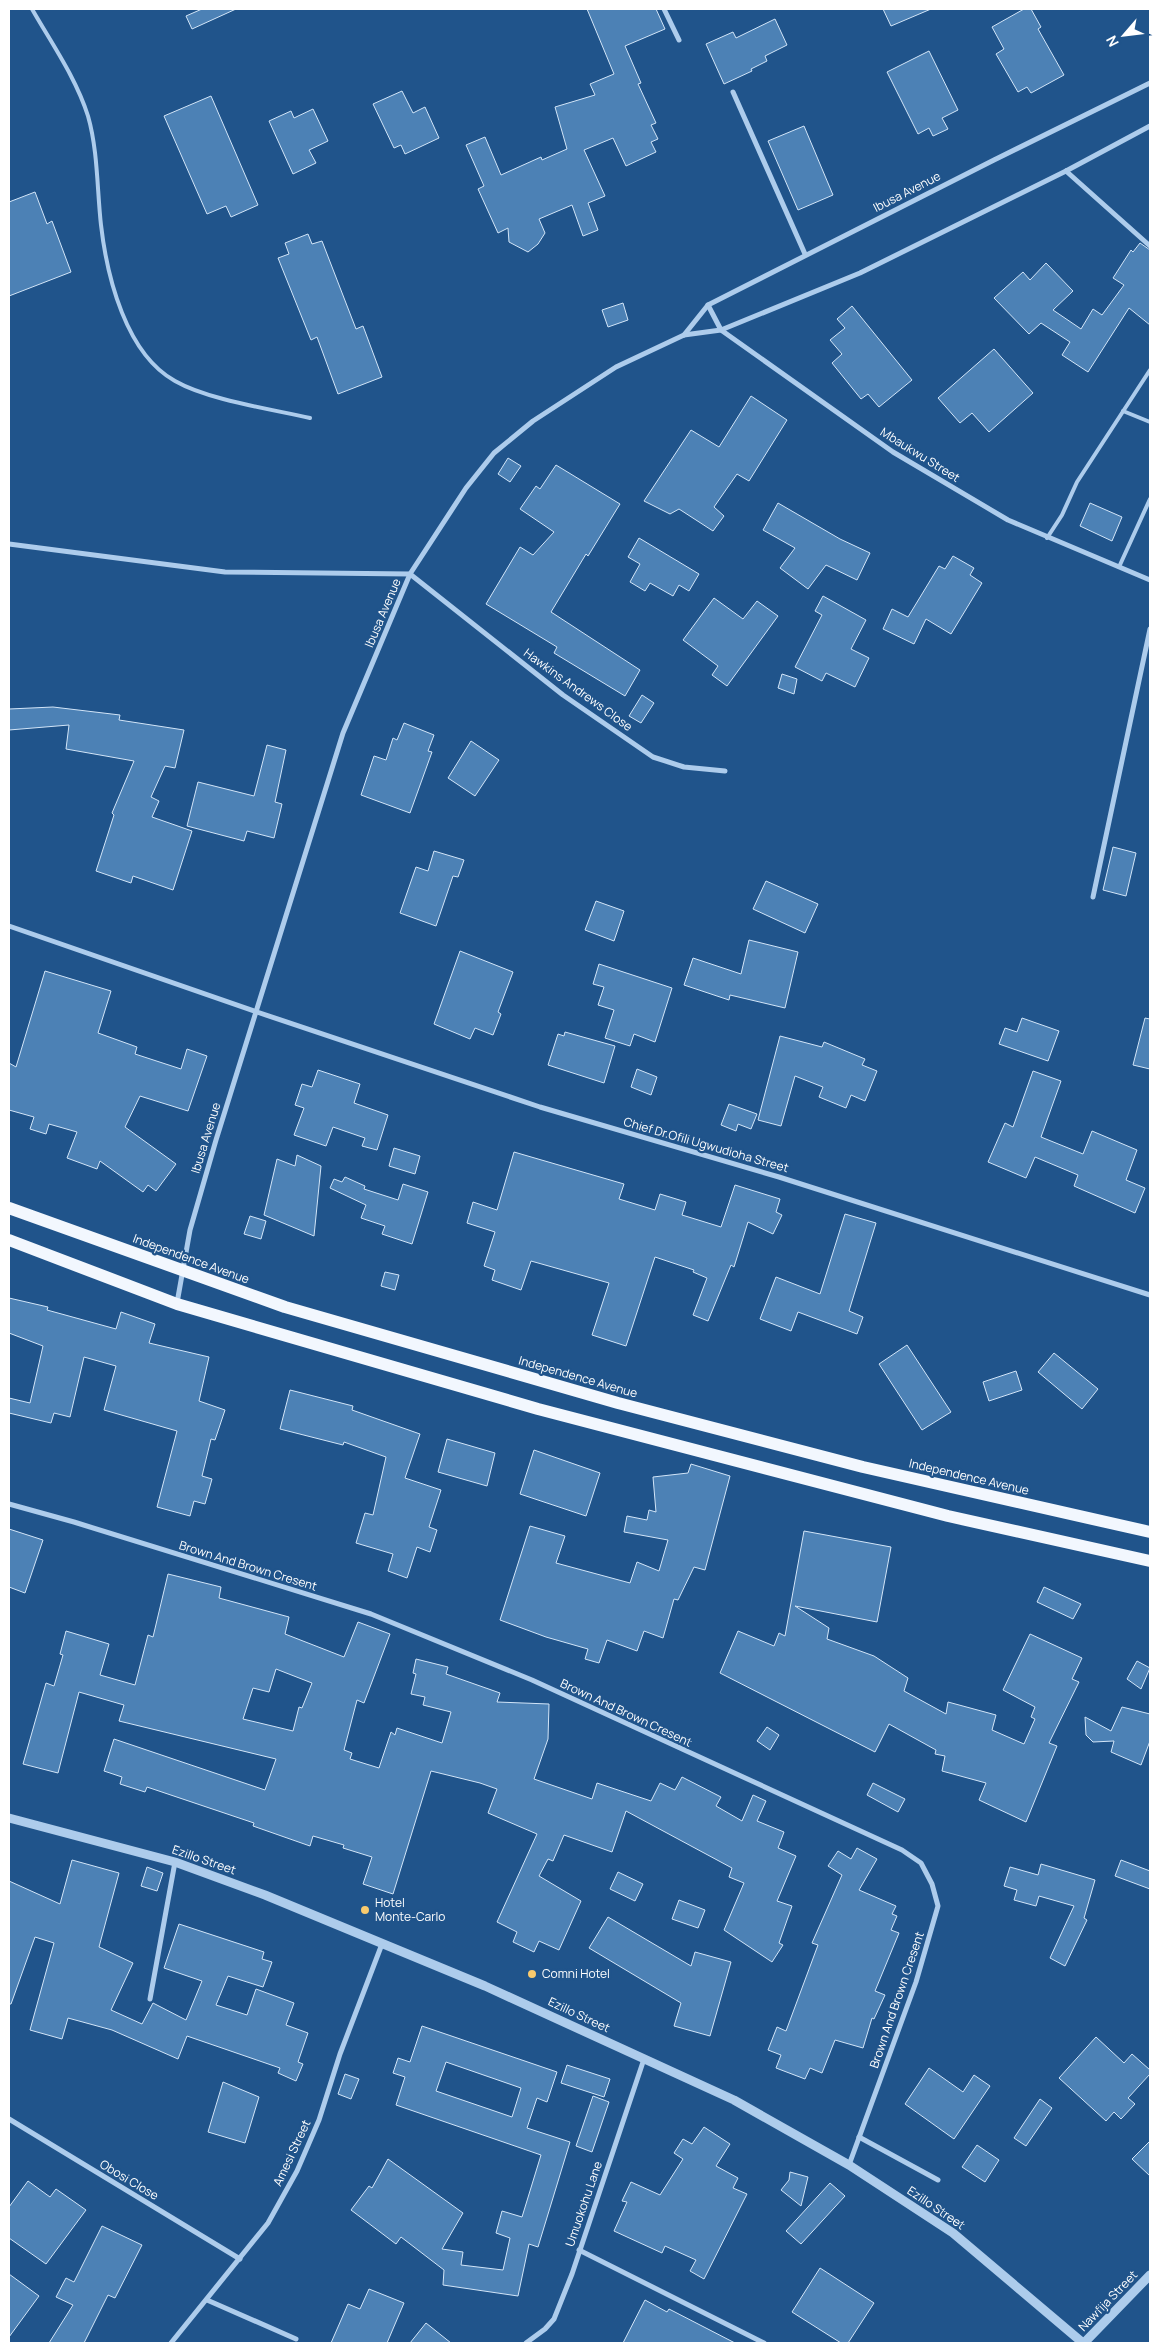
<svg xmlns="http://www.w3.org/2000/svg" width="1159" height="2352" viewBox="0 0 1159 2352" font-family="Manrope,sans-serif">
	<rect width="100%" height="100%" fill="#20548b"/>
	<g fill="#4c81b5" stroke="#d2e5f8" fill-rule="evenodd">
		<polygon points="202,9 236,9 192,29 186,16"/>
		<polygon points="587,9 656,9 665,29 625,46 641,83 638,84 656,123 651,125 658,139 651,142 656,152 626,166 613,138 584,150 605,196 588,203 598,230 583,236 572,205 539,219 545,233 538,244 528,252 509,242 508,228 498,233 478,189 484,186 466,145 485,137 501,175 541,157 542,160 567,149 555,107 595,95 590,84 614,74"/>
		<polygon points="883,9 931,9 891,26"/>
		<polygon points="1024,9 1031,9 1041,27 1038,29 1064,75 1031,93 1027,87 1018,92 996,54 1004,49 992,27"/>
		<polygon points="775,19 787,45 765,56 767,61 751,69 752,71 724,84 706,44 733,32 736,38"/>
		<polygon points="929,51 958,110 942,118 948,129 933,136 929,128 918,134 887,72"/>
		<polygon points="402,91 413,113 425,107 439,138 405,154 401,145 394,148 373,104"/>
		<polygon points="211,96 258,205 231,217 226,206 207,214 164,116"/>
		<polygon points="313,109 328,141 309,150 316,163 293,174 269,121 291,111 294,118"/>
		<polygon points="804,126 833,195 798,210 768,141"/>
		<polygon points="35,192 47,224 52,221 71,272 9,296 9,202"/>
		<polygon points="308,234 312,244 322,241 356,329 363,326 382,377 338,394 317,337 311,340 278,258 289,254 285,243"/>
		<polygon points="1140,243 1150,250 1150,325 1129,308 1088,372 1062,355 1070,342 1041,323 1029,334 994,298 1023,272 1030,280 1046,263 1073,291 1053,310 1081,329 1093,309 1102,315 1124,285 1113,278 1131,250 1133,252"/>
		<polygon points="623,303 628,320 608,327 602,310"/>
		<polygon points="852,306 912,380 879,407 868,394 861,399 832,363 842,354 830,340 845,328 837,319"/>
		<polygon points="994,349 1033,393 989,432 972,413 960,423 938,398"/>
		<polygon points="751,396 787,420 749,481 737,474 714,507 724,516 713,531 679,509 670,514 644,501 691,430 719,447"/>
		<polygon points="508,458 521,466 510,482 498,474"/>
		<polygon points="556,465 620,504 588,556 586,554 551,612 640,670 625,696 554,653 557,647 486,604 520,547 533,555 554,532 520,509 536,486 540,489"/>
		<polygon points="778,503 840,539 870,553 857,580 826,565 808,589 780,568 795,548 763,530"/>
		<polygon points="1090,503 1122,517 1112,541 1080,526"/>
		<polygon points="639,538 699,574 689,591 679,585 673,596 650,583 645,591 630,582 640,564 628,557"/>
		<polygon points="953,556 974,568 970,575 982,583 951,634 926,619 914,644 883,629 892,609 908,617 939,566 945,569"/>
		<polygon points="823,596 866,620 851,649 869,658 855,687 826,673 822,681 795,667 822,615 815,611"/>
		<polygon points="714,598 743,619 757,601 778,616 727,686 712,675 718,666 683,640"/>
		<polygon points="782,674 797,679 794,694 778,688"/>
		<polygon points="642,695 654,703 641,723 629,716"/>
		<polygon points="53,707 120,715 119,720 184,730 175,768 165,766 151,797 159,801 152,817 192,831 173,890 133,876 131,883 96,871 114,815 112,813 134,761 66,749 69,725 9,730 9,709"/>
		<polygon points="404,723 434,735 428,751 432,752 410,813 361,795 374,756 386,760 393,738 397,740"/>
		<polygon points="471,741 499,760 475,796 448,778"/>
		<polygon points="267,745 286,750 275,802 282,804 274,838 247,831 244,841 187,826 198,782 254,796"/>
		<polygon points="1113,847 1136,853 1126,896 1103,890"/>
		<polygon points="434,851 464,860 458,877 453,876 436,926 400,913 416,867 428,871"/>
		<polygon points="766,881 818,904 805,933 753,909"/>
		<polygon points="596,901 624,911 614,941 585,930"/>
		<polygon points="749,940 798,952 785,1008 730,995 729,1000 684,985 693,958 741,974"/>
		<polygon points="460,951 513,972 498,1012 501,1014 493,1035 475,1028 470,1039 434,1024"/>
		<polygon points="599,964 672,988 655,1042 634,1034 630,1046 605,1038 614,1010 598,1005 604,987 593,984"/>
		<polygon points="45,971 111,991 98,1033 137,1047 135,1054 181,1069 187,1049 207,1056 188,1111 140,1096 125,1127 176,1164 156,1191 148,1185 143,1192 100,1161 97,1169 67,1158 77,1132 49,1124 46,1134 30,1129 34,1117 9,1110 9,1063 16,1067"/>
		<polygon points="1022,1018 1059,1031 1048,1061 999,1044 1005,1028 1017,1032"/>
		<polygon points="1145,1018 1150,1019 1150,1069 1133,1065"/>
		<polygon points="565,1032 615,1046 604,1083 548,1065 558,1034 564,1036"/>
		<polygon points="780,1036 822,1047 824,1042 865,1059 862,1065 877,1071 865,1101 851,1095 846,1108 819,1097 823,1087 795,1076 781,1126 758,1120"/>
		<polygon points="637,1069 657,1077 651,1095 631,1087"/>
		<polygon points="318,1070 360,1084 354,1103 388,1115 377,1150 362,1146 365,1138 333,1127 326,1146 294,1135 304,1108 295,1105 302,1084 312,1087"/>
		<polygon points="1033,1071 1061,1081 1041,1137 1083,1154 1092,1131 1137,1150 1126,1180 1145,1188 1135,1213 1074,1186 1078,1175 1035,1157 1026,1178 988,1162 1005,1123 1013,1127"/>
		<polygon points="729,1104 757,1114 751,1129 738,1124 736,1131 721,1125"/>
		<polygon points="394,1148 420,1156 415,1174 389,1166"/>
		<polygon points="514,1152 624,1184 619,1199 655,1210 660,1194 686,1202 682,1215 721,1227 735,1185 780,1199 776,1212 782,1215 773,1234 748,1222 734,1267 731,1265 708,1321 693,1315 707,1278 693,1272 694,1270 655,1257 626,1346 592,1335 609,1283 531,1261 521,1290 492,1280 495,1270 484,1266 495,1232 467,1223 473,1202 497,1210"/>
		<polygon points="297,1155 321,1166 314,1236 264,1215 277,1159 295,1166"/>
		<polygon points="345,1177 365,1186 364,1189 398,1200 403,1184 428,1192 412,1244 382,1234 385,1226 361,1218 366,1205 330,1188 334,1179 342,1182"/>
		<polygon points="845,1214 876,1223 849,1311 863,1317 857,1334 798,1312 791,1331 760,1319 776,1277 820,1294"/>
		<polygon points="250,1216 266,1221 261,1239 244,1234"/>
		<polygon points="385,1272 399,1275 395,1290 381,1286"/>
		<polygon points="9,1298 48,1307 47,1310 116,1329 121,1312 155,1324 149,1343 209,1357 199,1401 225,1410 215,1440 211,1439 202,1476 212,1479 205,1504 194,1501 190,1516 157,1507 177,1431 104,1410 116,1366 84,1357 70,1417 54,1413 51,1423 9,1413 9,1398 30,1403 43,1346 9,1333"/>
		<polygon points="907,1345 951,1412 922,1430 879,1364"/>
		<polygon points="1054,1353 1098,1389 1082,1409 1038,1372"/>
		<polygon points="1016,1371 1022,1390 989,1401 983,1382"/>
		<polygon points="290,1390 353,1406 352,1410 420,1434 405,1478 441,1490 429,1527 437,1530 430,1552 417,1547 407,1578 388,1571 393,1554 356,1543 365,1513 373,1515 386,1457 344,1442 343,1445 280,1429"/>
		<polygon points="447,1439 495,1453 487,1486 438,1472"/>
		<polygon points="534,1450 600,1473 586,1516 520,1494"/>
		<polygon points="691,1464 730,1476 705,1570 694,1567 678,1600 674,1599 663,1638 644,1631 637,1651 607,1640 599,1663 585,1659 588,1649 546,1637 500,1620 530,1526 565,1536 556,1563 630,1583 637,1562 659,1571 668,1540 624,1532 627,1516 647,1520 649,1510 656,1512 653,1477 688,1473"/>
		<polygon points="9,1529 43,1540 25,1593 9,1587"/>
		<polygon points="804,1531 891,1547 877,1622 795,1606 829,1628 827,1639 874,1656 908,1678 904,1691 946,1714 948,1702 996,1715 992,1730 1024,1744 1035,1719 1031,1717 1035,1707 1003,1690 1030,1634 1082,1658 1072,1679 1079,1682 1049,1743 1057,1746 1026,1822 979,1800 986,1783 942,1771 945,1756 935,1754 936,1750 889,1724 875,1752 720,1673 738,1631 774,1646 779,1633 785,1636"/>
		<path d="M168,1574L221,1587L219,1598L289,1617L285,1634L344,1657L358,1622L390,1634L364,1703L357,1700L344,1750L352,1753L350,1759L379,1768L391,1732L395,1735L397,1728L442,1743L451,1712L423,1705L425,1697L411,1694L416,1674L413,1673L416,1659L448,1667L446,1674L500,1693L497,1702L549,1704L548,1739L534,1779L592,1799L597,1783L651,1801L660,1783L675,1790L682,1777L721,1797L716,1806L742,1821L753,1795L766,1801L757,1821L784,1832L778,1848L796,1856L777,1901L792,1906L779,1943L783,1945L772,1962L724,1930L744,1883L729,1877L732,1868L626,1811L612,1852L564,1835L553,1861L548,1859L539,1876L581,1901L559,1950L539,1941L534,1952L513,1942L517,1932L497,1922L537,1834L488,1813L497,1789L480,1783L431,1771L393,1894L363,1884L372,1857L343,1848L344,1845L313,1836L310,1846L253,1826L254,1823L147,1787L145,1792L120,1784L122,1777L104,1771L114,1739L265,1790L276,1759L119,1721L124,1705L79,1692L58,1773L23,1764L46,1683L54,1686L63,1655L60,1654L66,1631L109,1644L100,1675L135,1685L148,1635L153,1637ZM276,1669L312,1683L302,1708L299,1707L293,1731L243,1719L253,1688L269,1692Z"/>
		<polygon points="1044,1587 1081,1604 1073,1619 1037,1602"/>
		<polygon points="1137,1661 1150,1668 1141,1689 1127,1679"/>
		<polygon points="1122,1707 1150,1714 1150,1741 1141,1765 1111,1752 1114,1741 1093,1742 1086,1735 1085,1717 1111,1731"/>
		<polygon points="767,1727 779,1735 770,1750 757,1741"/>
		<polygon points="873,1783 905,1799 898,1812 867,1795"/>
		<polygon points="857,1848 877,1859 859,1890 896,1906 892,1914 897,1916 891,1930 899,1933 875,1991 885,1995 874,2019 872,2018 863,2048 835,2040 822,2073 810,2068 805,2079 776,2068 781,2055 768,2050 777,2027 786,2031 818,1945 812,1943 842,1875 828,1866 838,1851 851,1859"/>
		<polygon points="72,1860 119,1873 99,1947 133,1963 111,2010 142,2024 153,2003 186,2020 202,1981 164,1968 179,1924 264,1952 262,1959 272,1962 263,1987 228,1976 216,2005 247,2015 256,1989 294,2003 286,2025 308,2033 298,2062 303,2064 296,2081 278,2073 280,2068 187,2036 178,2059 112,2030 68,2018 62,2039 30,2030 54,1943 35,1937 11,2004 9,2004 9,1881 60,1904"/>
		<polygon points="1121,1860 1150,1871 1150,1889 1115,1876"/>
		<polygon points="1041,1864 1095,1880 1084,1918 1087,1920 1065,1966 1050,1958 1074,1906 1039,1896 1036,1906 1014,1900 1017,1890 1004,1886 1010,1867 1038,1875"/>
		<polygon points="147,1867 163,1873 157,1891 141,1886"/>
		<polygon points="618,1872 643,1884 635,1901 610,1889"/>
		<polygon points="679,1900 705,1910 698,1928 672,1919"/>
		<polygon points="608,1917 691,1966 695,1952 731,1962 710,2036 674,2026 681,2003 589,1948"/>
		<path d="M422,2026L557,2072L547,2102L537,2098L527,2128L570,2142L538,2247L529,2244L518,2296L443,2285L444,2270L401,2237L396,2244L351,2210L369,2186L372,2188L388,2159L463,2213L442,2249L463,2252L461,2265L503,2270L510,2238L496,2233L502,2211L522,2217L541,2155L396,2105L405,2077L393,2073L398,2058L410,2062ZM446,2062L521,2088L512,2117L436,2091Z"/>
		<polygon points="1096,2037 1124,2063 1132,2054 1150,2070 1150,2074 1128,2098 1135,2104 1121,2119 1114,2112 1106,2121 1059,2078"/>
		<polygon points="567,2065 610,2079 604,2097 561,2083"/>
		<polygon points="929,2068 963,2092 974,2075 990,2086 954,2139 905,2104"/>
		<polygon points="345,2074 359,2079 351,2099 338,2094"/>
		<polygon points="223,2082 259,2097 245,2143 208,2132"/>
		<polygon points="593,2096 609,2102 592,2152 576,2146"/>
		<polygon points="1040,2099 1052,2108 1026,2146 1014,2138"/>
		<polygon points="704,2127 730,2144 716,2166 738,2178 733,2188 747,2194 704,2279 690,2271 696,2260 665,2246 662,2253 614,2231 627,2202 622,2201 631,2182 660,2195 683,2159 674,2153 683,2139 692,2144"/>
		<polygon points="1150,2141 1150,2176 1132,2159"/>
		<polygon points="977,2145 999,2160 985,2182 962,2167"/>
		<polygon points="790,2172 808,2177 801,2206 781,2190 789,2180"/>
		<polygon points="28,2181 50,2197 56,2189 86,2210 46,2264 9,2238 9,2207"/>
		<polygon points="830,2183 845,2196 801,2244 786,2231"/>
		<polygon points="102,2226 142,2245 115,2298 108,2295 84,2343 49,2343 73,2305 56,2297 66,2278 74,2282"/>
		<polygon points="820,2268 874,2303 848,2343 841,2343 792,2312"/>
		<polygon points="9,2274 39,2296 9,2337"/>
		<polygon points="369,2289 404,2303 387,2343 331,2343 348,2304 360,2309"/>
		<polygon points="645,2300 667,2312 669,2309 735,2343 623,2343"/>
		<polygon points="426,2323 451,2343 410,2343"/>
	</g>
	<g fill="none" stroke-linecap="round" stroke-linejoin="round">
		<g stroke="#adccec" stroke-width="4">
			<path d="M32,9C52,44 76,78 88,116C98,151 97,190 101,225C107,277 126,354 175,381C208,400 271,409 310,418"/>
			<polyline points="1123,411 1150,422"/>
			<polyline points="1047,538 1062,515 1077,482 1150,370"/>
			<polyline points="1119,567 1150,499"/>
		</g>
		<g stroke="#adccec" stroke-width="5">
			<polyline points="664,9 679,40"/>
			<polyline points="733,92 805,254"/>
			<polyline points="1066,171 1150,246"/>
			<polyline points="708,305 721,330 893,452 1008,520 1150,580"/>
			<polyline points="684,335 708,305 994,160 1150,83"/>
			<polyline points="9,544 225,572 410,574 563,695 653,757 684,767 725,771"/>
			<polyline points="1093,897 1150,629"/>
			<polyline points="9,926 257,1012 540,1107 779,1177 1150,1295"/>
			<polyline points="177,1303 190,1230 216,1140 343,733 410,574 466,488 494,453 533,421 616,367 684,335 721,330 860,273 1066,171 1150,126"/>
			<polyline points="9,1504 74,1522 371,1614 532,1680 902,1850 921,1863 932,1884 938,1906 916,1982 849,2165"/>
			<polyline points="150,1999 175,1862"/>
			<polyline points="9,2119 240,2259"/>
			<polyline points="859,2137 938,2180"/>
			<polyline points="579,2250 764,2343"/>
			<polyline points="207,2300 296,2339"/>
			<polyline points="171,2343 268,2223 297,2171 319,2120 340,2054 382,1944"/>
			<polyline points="526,2343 545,2329 554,2319 572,2274 644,2059"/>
		</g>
		<g stroke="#adccec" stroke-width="9">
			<polyline points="9,1818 175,1862 265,1895 485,1986 734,2100 849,2165 953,2233 1083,2343"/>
			<polyline points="1084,2343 1150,2275"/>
		</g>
		<g stroke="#f2f7fe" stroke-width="12">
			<polyline points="9,1208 285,1307 618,1403 863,1467 1150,1532"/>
			<polyline points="9,1240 177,1304 538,1409 948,1516 1150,1561"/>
		</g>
	</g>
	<g fill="#f9ca6d" stroke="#20548b" stroke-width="2">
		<circle cx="365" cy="1910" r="5"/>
		<circle cx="532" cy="1974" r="5"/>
	</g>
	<g text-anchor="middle" stroke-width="4.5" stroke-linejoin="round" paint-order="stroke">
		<g font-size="12" fill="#fff" stroke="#20548b">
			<text transform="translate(907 192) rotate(-27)" y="4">Ibusa Avenue</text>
			<text transform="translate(920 455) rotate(32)" y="4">Mbaukwu Street</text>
			<text transform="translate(383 613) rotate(-67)" y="4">Ibusa Avenue</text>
			<text transform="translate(578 690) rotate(36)" y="4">Hawkins Andrews Close</text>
			<text transform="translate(206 1138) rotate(-73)" y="4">Ibusa Avenue</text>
			<text transform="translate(706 1145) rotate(16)" y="4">Chief Dr.Ofili Ugwudioha Street</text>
			<text transform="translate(191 1259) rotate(20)" y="4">Independence Avenue</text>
			<text transform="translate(578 1377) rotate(16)" y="4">Independence Avenue</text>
			<text transform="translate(969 1477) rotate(13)" y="4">Independence Avenue</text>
			<text transform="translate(248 1566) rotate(17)" y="4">Brown And Brown Cresent</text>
			<text transform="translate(626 1713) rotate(25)" y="4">Brown And Brown Cresent</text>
			<text transform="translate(204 1860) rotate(19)" y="4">Ezillo Street</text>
			<text transform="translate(897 2000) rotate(-71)" y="4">Brown And Brown Cresent</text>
			<text transform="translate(579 2015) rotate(25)" y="4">Ezillo Street</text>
			<text transform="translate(292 2153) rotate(-65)" y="4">Amesi Street</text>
			<text transform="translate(129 2180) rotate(31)" y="4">Obosi Close</text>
			<text transform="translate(584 2204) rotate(-71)" y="4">Umuokohu Lane</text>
			<text transform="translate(936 2208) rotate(34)" y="4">Ezillo Street</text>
			<text transform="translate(1108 2301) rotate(-46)" y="4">Nawfija Street</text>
		</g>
		<g font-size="12" fill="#fff" stroke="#20548b" text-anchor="start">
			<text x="375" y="1907">Hotel<tspan x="375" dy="14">Monte-Carlo</tspan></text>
			<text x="542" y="1978">Comni Hotel</text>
		</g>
	</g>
	<rect width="1159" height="2352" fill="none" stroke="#ffffff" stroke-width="20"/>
	<g transform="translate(1124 35) rotate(242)" stroke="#20548b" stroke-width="4" paint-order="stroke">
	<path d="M0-4L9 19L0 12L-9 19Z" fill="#ffffff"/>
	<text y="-8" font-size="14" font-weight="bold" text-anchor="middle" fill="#ffffff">N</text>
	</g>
</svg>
